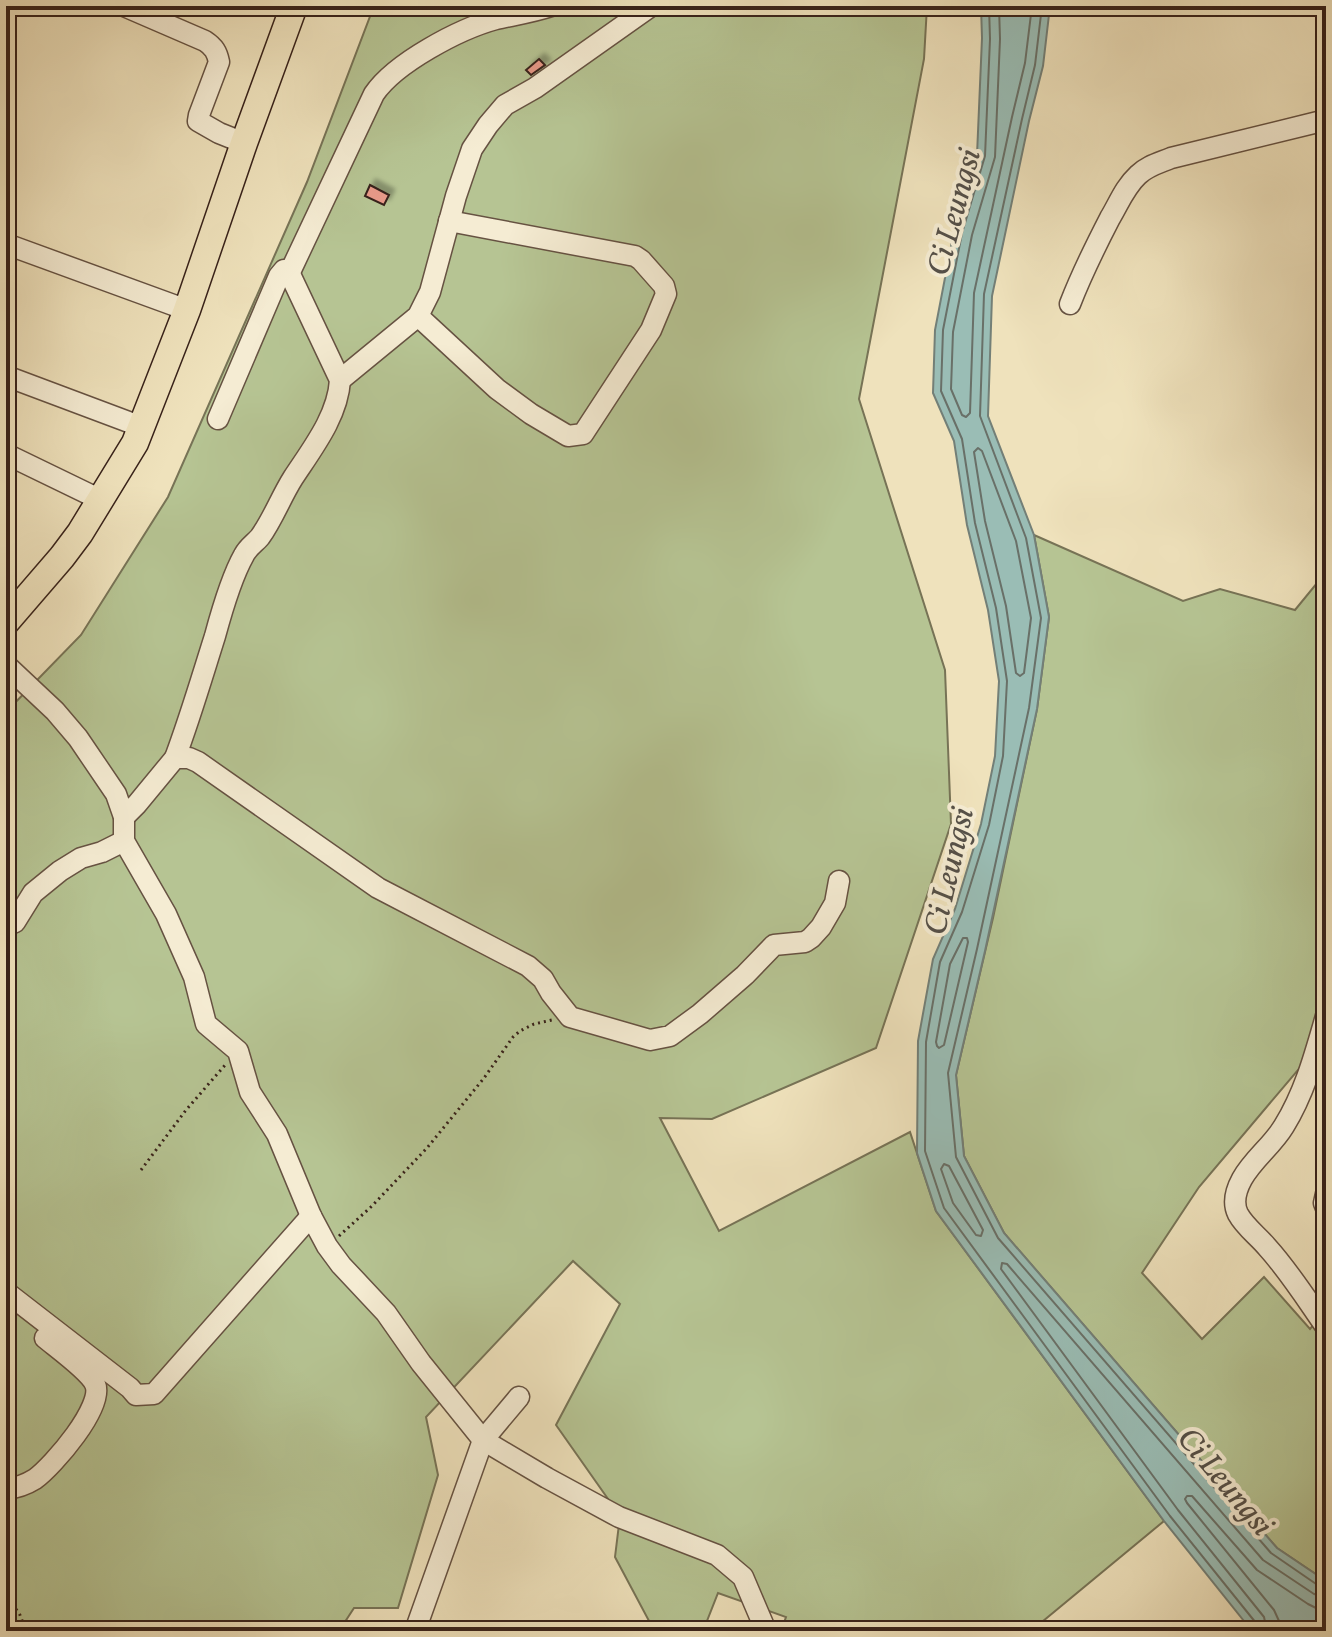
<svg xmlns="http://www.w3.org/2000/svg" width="1332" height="1637" viewBox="0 0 1332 1637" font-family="Vollkorn,serif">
	<defs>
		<filter id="shadow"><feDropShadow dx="5.5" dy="-5.5" stdDeviation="2" flood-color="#0004"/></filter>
	</defs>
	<rect width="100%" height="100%" fill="#efe2bc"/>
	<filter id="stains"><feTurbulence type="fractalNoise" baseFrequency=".0025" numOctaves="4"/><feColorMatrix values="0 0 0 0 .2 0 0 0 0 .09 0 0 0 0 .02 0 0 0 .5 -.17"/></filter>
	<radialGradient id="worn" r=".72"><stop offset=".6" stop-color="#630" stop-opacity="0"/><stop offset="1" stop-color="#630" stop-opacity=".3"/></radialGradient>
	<g fill="#b6c493" stroke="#777356" stroke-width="2">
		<polygon points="374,6 927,6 924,59 859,399 945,670 951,824 876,1048 712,1119 660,1118 719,1231 910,1132 936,1211 1164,1521 1031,1631 781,1631 786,1617 718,1593 703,1631 683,1631 649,1621 615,1557 620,1516 556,1425 620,1304 573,1261 426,1417 438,1475 398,1608 354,1608 339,1631 6,1631 6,712 81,635 168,497 307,182"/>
		<polygon points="1034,535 1183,601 1220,589 1295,610 1326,572 1326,1054 1314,1051 1199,1187 1142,1273 1202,1339 1264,1277 1310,1329 1326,1310 1326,1581 1277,1548 1004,1233 964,1156 956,1075 993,918 1037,709 1049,617"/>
	</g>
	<polygon fill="#9abdb5" stroke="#737f77" stroke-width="2" points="981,6 1050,6 1043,66 1029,121 992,296 988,416 1034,535 1049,617 1037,709 985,951 956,1075 964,1156 1004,1233 1277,1548 1326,1581 1326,1631 1252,1631 1164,1521 936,1211 917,1153 918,1041 933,959 955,909 981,824 995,756 999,681 988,610 967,525 954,441 933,393 935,330 954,231 977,155 982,38"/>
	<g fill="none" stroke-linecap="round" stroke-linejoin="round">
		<g stroke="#697068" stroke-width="2">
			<polyline points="989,6 990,39 985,156 962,233 943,330 941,391 962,439 975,523 996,608 1007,681 1003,756 989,825 962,912 940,962 926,1042 925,1151 944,1208 1170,1516 1256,1623 1257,1631"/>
			<polyline points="999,6 1000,39 995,157 972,235 953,332 951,389 962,415 966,417 970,413 974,293 1012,117 1025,63 1032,6"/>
			<polyline points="1042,6 1035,65 1022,119 984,294 980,416 1026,538 1041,618 1029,708 977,949 948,1073 956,1157 998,1238 1271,1553 1319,1586 1326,1587"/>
			<polygon points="978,448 982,451 1016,541 1031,618 1024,673 1020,676 1016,673 1006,606 985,521 974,452"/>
			<polygon points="963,938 967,938 968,942 944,1045 939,1048 937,1046 936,1042 950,964"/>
			<polygon points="944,1164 949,1166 983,1230 981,1236 976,1235 953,1203 941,1169"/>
			<polyline points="1267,1631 1264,1617 1178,1510 1001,1269 1002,1263 1007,1264 1263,1560 1314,1594 1326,1597"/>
			<polyline points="1280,1631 1279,1621 1274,1610 1187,1503 1185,1499 1187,1496 1192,1496 1257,1570 1308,1604 1316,1608 1326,1609"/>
		</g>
	</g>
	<g fill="#e79988" stroke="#38221a" stroke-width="2" filter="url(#shadow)">
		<polygon points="539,59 545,65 531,75 526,70"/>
		<polygon points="370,185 389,195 384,205 365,196"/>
	</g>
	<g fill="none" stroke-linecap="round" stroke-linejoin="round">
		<g stroke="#665242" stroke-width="23">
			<g id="minor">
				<path d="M124,6L205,41C214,47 217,52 219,62L199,115L198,121L219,133L244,143"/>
				<polyline points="6,244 187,310"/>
				<path d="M290,272L374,94C395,63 459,29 496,19C514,15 533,12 551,6"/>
				<path d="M1070,304C1082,273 1095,247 1110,218C1119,203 1125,187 1138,175C1147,166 1159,163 1171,158L1326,120"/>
				<polyline points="418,316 497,389 531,414 568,436 583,434 651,330 666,294 664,286 641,260 635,256 449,221"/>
				<polyline points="6,376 142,427"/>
				<polyline points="340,380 418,316 430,292 456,196 472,149 488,125 505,105 535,88 651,6"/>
				<polyline points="6,454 101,500"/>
				<polyline points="6,665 55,711 78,738 116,794 124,817 124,841 166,914 194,977 206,1024 238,1051 250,1092 277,1134 311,1216 327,1246 341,1265 386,1313 421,1363 483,1440 547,1478 619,1517 717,1555 743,1577 766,1631"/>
				<path d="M175,758C190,718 202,677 215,636C222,610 231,578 244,555C248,547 255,543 260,537C273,519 281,497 293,478C312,449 338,416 340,380L288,270H284L279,276L218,419"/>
				<polyline points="124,817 137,804 175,758 189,758 198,762 378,888 528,966 543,979 551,993 570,1017 650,1040 670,1036 700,1014 745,975 774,945 805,942 811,938 821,927 835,903 839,881"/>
				<polyline points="6,926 15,922 33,893 60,871 81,858 102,852 124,841"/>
				<polyline points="1326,1194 1324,1203 1326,1208"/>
				<polyline points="6,1292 130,1388 136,1395 154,1394 311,1216"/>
				<path d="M1326,1327C1307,1300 1289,1271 1267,1247C1258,1236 1245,1227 1238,1214C1232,1202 1236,1190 1242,1179C1253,1159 1272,1146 1284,1126C1305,1092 1315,1054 1326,1016"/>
				<path d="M6,1489C16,1488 27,1484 35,1479C53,1466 105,1406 95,1384C89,1371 57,1348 45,1338"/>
				<polyline points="415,1631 483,1440 519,1397"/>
			</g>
		</g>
		<g stroke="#38221a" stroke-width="29">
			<polyline id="major" points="6,622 62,557 80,533 135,443 187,310 244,143 294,6"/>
		</g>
		<g stroke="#38221a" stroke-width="3" stroke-dasharray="2 4" stroke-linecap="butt">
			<polyline points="141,1170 186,1110 226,1064"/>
			<polyline points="339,1236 372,1206 427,1148 484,1078 513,1037 520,1031 534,1024 552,1020"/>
			<polyline points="6,1594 20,1615 26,1631"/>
		</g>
		<use href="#minor" stroke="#f5ecd3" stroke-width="20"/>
		<use href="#major" stroke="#efe2bc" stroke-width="26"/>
	</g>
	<g text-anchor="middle" stroke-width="8" stroke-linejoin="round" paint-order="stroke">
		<g font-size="32" font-style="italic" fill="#555048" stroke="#f5ecd3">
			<text transform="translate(953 212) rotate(-75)" y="11">Ci Leungsi</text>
			<text transform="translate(948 871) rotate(-77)" y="11">Ci Leungsi</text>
			<text transform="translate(1226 1481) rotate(50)" y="11">Ci Leungsi</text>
		</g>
	</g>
	<rect width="1332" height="1637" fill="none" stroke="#efe2bc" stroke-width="32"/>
	<rect x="8" y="8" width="1316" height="1621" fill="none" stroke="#38221a" stroke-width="4"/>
	<rect x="16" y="16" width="1300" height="1605" fill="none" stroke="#38221a" stroke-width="2"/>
	<rect width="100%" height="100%" filter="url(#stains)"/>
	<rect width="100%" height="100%" fill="url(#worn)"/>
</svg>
